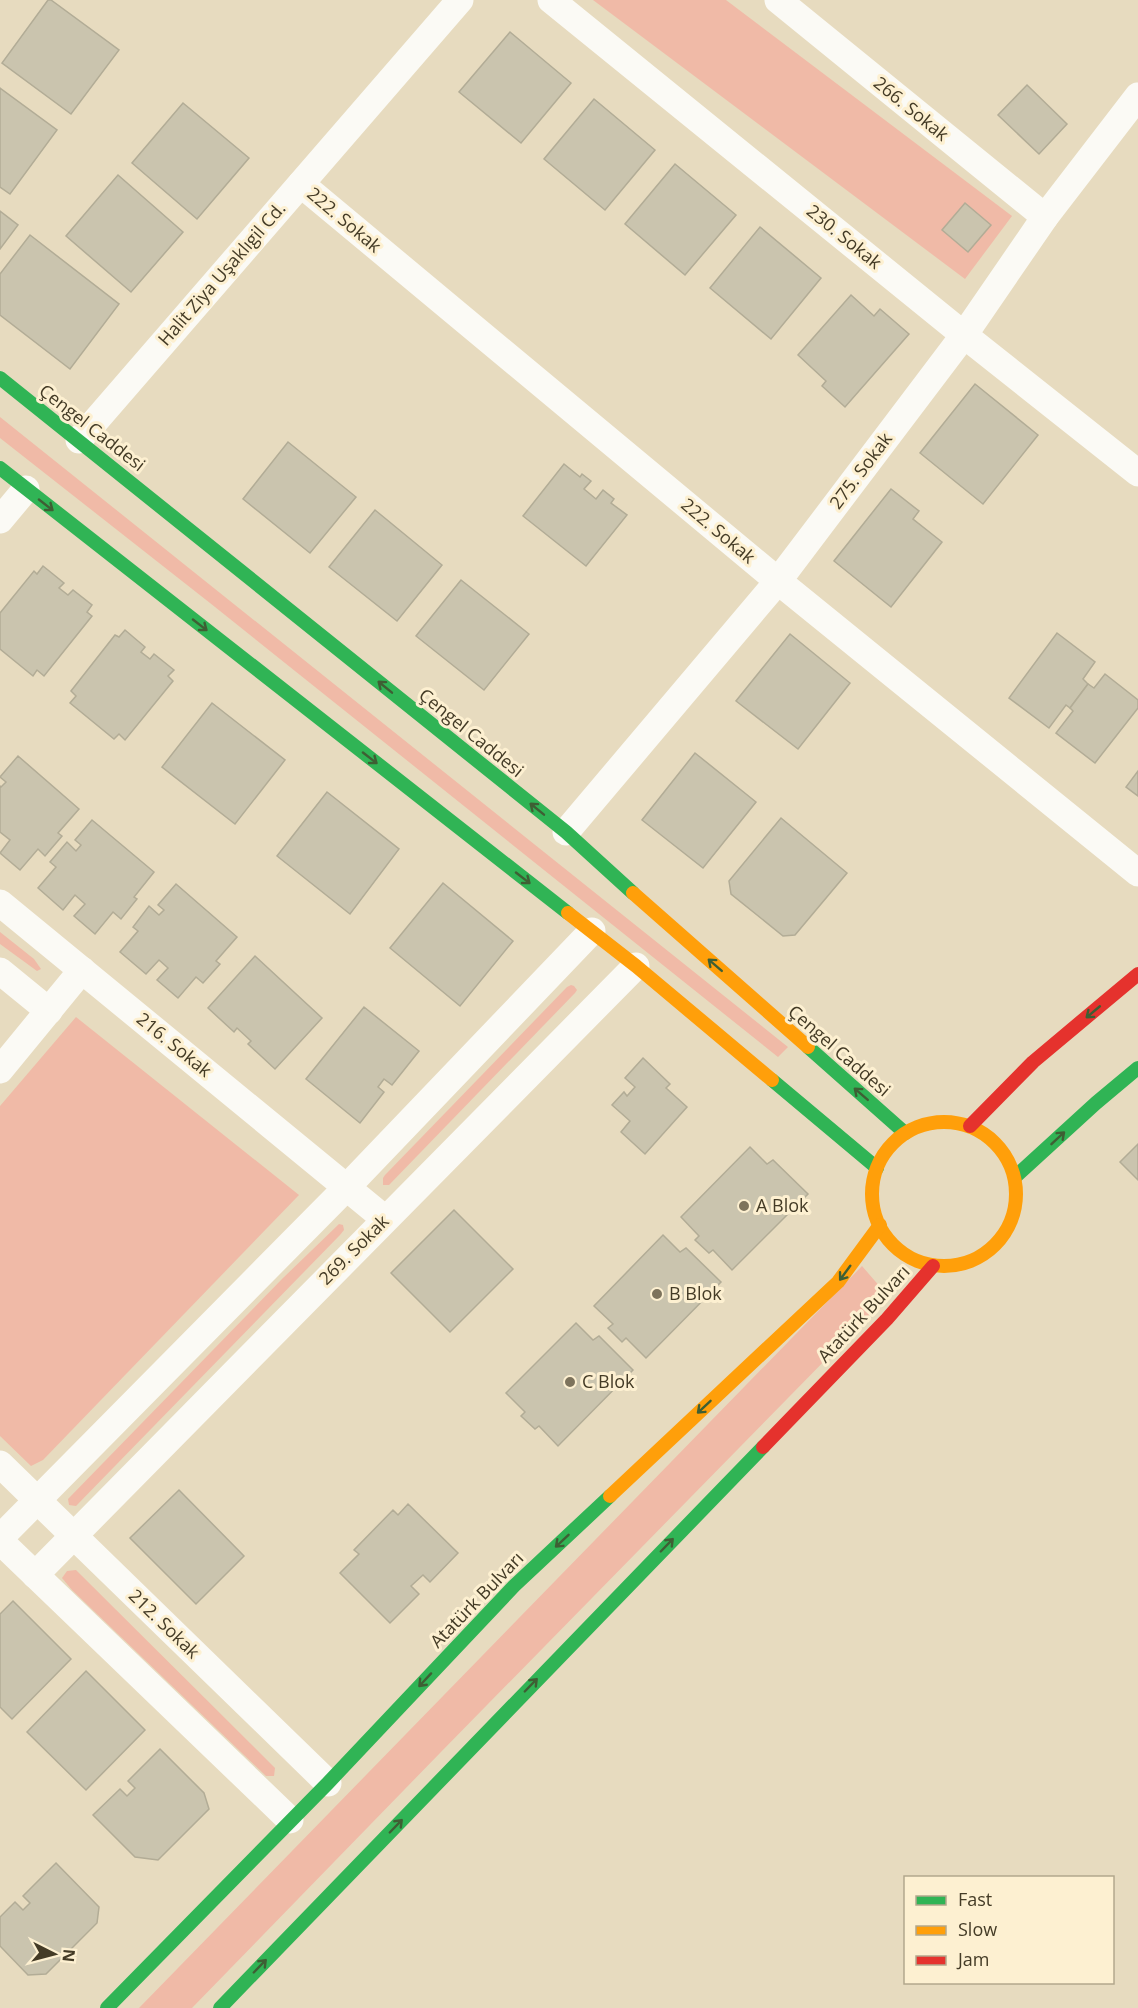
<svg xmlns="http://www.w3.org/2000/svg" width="1138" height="2008" viewBox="0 0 1138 2008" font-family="'Open Sans',sans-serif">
	<rect width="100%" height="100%" fill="#e7dbbf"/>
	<g fill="#f0baa7">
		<polygon points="593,0 726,0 1012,216 965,279"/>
		<polygon points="0,417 788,1047 778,1057 210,603 0,438"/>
		<polygon points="0,932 34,959 41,969 37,971 0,944"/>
		<polygon points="571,985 574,986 577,990 575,993 389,1185 383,1185 383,1178 385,1175 567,987"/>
		<polygon points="76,1017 299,1195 43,1460 31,1466 0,1436 0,1106"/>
		<polygon points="339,1224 343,1225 344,1230 340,1235 76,1506 69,1505 68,1499 283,1278"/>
		<polygon points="862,1266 888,1296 440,1753 192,2008 139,2008"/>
		<polygon points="76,1570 275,1768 274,1776 266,1776 72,1590 62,1578 67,1571"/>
	</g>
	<g fill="#cac4ae" stroke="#b2ac96" stroke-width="1.5">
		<polygon points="48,0 51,0 119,50 71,114 2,63"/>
		<polygon points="510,32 571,83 521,143 459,92"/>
		<polygon points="1027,85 1067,124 1039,154 998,115"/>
		<polygon points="0,88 57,130 10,194 0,187"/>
		<polygon points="594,99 655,150 605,210 544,159"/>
		<polygon points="183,103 249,158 197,219 132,163"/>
		<polygon points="675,164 736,215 685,275 625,224"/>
		<polygon points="118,175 183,232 131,292 66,236"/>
		<polygon points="965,203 991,225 968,252 942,230"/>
		<polygon points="0,211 18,225 0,249"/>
		<polygon points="760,227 821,278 771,339 710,288"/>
		<polygon points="30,235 119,304 70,369 0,315 0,274"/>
		<polygon points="851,295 874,316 880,309 909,334 845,407 822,386 826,381 798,355"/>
		<polygon points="975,384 1038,435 983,504 920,453"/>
		<polygon points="288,442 356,497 310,553 243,499"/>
		<polygon points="564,464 580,477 582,474 591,481 584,489 596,499 603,490 614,499 611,503 627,515 586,566 523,516"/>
		<polygon points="891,489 919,511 913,519 942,542 891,607 834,561"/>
		<polygon points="375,510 442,565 397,621 329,567"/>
		<polygon points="43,566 64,583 59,588 68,595 73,590 92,605 87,612 92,616 44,676 37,670 33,676 0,649 0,613 34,571 37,574"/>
		<polygon points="461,580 529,634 484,690 416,636"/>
		<polygon points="125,630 145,647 141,652 150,659 154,654 174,670 168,676 173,681 125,740 119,734 114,739 70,703 76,696 71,691 115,635 119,637"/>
		<polygon points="1057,633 1095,662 1083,679 1088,684 1070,708 1066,705 1049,728 1009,698"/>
		<polygon points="790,634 850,683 798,749 736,701"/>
		<polygon points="1105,674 1138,700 1138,708 1095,763 1056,733 1073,711 1070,708 1088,684 1094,688"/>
		<polygon points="212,703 285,760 235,824 162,767"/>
		<polygon points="695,753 756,802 703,868 642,820"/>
		<polygon points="18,756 79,809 58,833 62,836 45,856 38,849 20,870 0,853 10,840 0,832 0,786 1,787 6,782 0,777"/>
		<polygon points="1138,771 1138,796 1126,787"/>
		<polygon points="327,792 399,849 350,914 277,856"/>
		<polygon points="781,818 847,873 795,935 783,936 731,894 729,881"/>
		<polygon points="92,820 154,872 134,897 137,899 121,919 113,912 95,934 74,916 85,904 75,895 63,910 38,888 56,867 50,862 67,842 76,851 81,845 75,840"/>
		<polygon points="443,883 513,941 460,1006 390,948"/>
		<polygon points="176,884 237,937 216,961 220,964 203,983 196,977 178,998 157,980 168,968 159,960 146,974 120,952 138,931 133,927 149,906 159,915 164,910 158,905"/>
		<polygon points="255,956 322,1018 275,1069 248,1044 251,1041 237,1028 234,1032 208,1008"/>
		<polygon points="364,1007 419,1051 392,1085 384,1079 378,1087 384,1092 360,1123 306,1079"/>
		<polygon points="643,1058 670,1084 666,1088 687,1107 645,1154 621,1132 630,1121 612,1105 624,1092 627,1096 635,1087 625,1078"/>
		<polygon points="1138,1144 1138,1180 1120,1162"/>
		<polygon points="750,1147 767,1164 773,1160 808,1194 732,1270 713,1250 709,1253 695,1240 699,1236 681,1217"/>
		<polygon points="454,1210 513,1269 450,1332 391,1273"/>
		<polygon points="663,1235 680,1252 686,1248 721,1282 646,1358 626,1338 622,1342 608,1328 613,1324 594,1306"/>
		<polygon points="576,1323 593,1340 599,1336 633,1370 558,1446 539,1426 535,1429 521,1416 525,1412 506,1393"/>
		<polygon points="179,1490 244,1556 196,1604 130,1538"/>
		<polygon points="408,1504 458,1553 430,1582 423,1575 411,1586 419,1594 390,1623 340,1573 359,1554 354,1550 393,1510 398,1515"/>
		<polygon points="13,1601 71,1659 12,1719 0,1707 0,1614"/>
		<polygon points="86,1671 145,1730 86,1790 27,1732"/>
		<polygon points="160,1749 204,1793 209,1809 158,1860 135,1857 93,1815 120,1789 127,1796 135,1788 128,1781"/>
		<polygon points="56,1863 99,1907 97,1923 46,1974 28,1975 0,1946 0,1917 15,1902 23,1910 30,1903 23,1896"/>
	</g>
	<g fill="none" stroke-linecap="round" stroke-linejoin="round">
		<g stroke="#fbfaf5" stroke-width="27">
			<polyline points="551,0 964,335 1138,473"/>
			<polyline points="778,0 1045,217"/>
			<polyline points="301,184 778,581 1138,873"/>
			<polyline points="79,440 460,0"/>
			<polyline points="0,520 26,489"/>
			<polyline points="566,832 778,581 964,335 1045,217 1138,96"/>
			<polyline points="0,903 385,1219"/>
			<polyline points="0,971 49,1011"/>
			<polyline points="0,1070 82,970"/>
			<polyline points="0,1464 328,1783"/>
			<polyline points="0,1538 347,1187 592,931"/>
			<polyline points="0,1541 290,1820"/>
			<polyline points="35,1575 636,966"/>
		</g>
		<g stroke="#30b455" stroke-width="14">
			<polyline points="0,378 566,832 633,893"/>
			<polyline points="0,468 568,913"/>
			<polyline points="808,1047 905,1133"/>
			<polyline points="772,1080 877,1168"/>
			<polyline points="1015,1177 1096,1103 1138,1068"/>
			<polyline points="107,2008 328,1783 514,1586 610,1496"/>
			<polyline points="220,2008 763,1447"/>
		</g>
		<g stroke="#ff9f0a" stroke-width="14">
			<polyline points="633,893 808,1047"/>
			<polyline points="568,913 636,966 772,1080"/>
			<circle cx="944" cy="1194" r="72"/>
			<polyline points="610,1496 838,1282 880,1225"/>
		</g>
		<g stroke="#e5322d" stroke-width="14">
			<polyline points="970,1126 1033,1062 1138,974"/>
			<polyline points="763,1447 887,1319 933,1266"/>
		</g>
	</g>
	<defs><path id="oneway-shaft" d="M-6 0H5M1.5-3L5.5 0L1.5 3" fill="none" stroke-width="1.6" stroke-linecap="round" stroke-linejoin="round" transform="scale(1.5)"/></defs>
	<g stroke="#3e5f34">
		<use href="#oneway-shaft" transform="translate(46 505) rotate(38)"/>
		<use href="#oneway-shaft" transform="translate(200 625) rotate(38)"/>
		<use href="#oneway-shaft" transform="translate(385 687) rotate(-141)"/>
		<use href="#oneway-shaft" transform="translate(370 758) rotate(38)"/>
		<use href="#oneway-shaft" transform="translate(537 809) rotate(-141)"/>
		<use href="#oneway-shaft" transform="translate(523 878) rotate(38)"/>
		<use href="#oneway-shaft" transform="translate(715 965) rotate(-139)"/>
		<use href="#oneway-shaft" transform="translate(1093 1012) rotate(140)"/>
		<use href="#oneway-shaft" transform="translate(861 1094) rotate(-139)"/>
		<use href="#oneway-shaft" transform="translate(1058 1138) rotate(-43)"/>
		<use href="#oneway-shaft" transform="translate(845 1273) rotate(126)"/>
		<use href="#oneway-shaft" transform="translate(704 1407) rotate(137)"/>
		<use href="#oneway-shaft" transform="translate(562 1541) rotate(137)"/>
		<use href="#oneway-shaft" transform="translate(667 1545) rotate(-46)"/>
		<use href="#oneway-shaft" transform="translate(425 1680) rotate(133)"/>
		<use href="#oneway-shaft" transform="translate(531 1685) rotate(-46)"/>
		<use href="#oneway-shaft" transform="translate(396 1826) rotate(-46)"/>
		<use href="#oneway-shaft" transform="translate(260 1966) rotate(-46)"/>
	</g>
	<g fill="#7d735c" stroke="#fdf0d1" stroke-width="2">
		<circle cx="744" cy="1206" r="6"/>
		<circle cx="657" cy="1294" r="6"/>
		<circle cx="570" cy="1382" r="6"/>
	</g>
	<g text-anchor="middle" stroke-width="6" stroke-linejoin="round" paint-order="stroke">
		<g font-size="18" fill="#443b26" stroke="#fdf0d1">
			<text transform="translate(911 109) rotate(39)" y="6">266. Sokak</text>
			<text transform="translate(344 220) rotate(40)" y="6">222. Sokak</text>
			<text transform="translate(844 237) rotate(39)" y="6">230. Sokak</text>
			<text transform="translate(222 274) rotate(-49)" y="6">Halit Ziya Uşaklıgil Cd.</text>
			<text transform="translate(92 428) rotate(38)" y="6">Çengel Caddesi</text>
			<text transform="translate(861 471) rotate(-53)" y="6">275. Sokak</text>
			<text transform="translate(718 531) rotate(40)" y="6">222. Sokak</text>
			<text transform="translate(471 733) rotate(39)" y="6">Çengel Caddesi</text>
			<text transform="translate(174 1045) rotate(39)" y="6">216. Sokak</text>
			<text transform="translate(839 1051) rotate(41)" y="6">Çengel Caddesi</text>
			<text transform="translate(354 1250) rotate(-45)" y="6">269. Sokak</text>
			<text transform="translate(864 1314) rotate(-47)" y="6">Atatürk Bulvarı</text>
			<text transform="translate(477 1600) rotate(-46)" y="6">Atatürk Bulvarı</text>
			<text transform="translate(164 1624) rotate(44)" y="6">212. Sokak</text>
		</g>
		<g font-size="18" fill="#443b26" stroke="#fdf0d1" text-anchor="start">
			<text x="756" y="1212">A Blok</text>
			<text x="669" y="1300">B Blok</text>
			<text x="582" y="1388">C Blok</text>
		</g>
	</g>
	<rect x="904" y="1876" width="210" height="108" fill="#fdf0d1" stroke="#b3a88d" stroke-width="1.5"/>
	<rect x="916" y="1896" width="30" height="9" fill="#30b455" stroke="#b3a88d" stroke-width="1.5"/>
	<text x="958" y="1906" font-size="18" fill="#443b26">Fast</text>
	<rect x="916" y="1926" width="30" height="9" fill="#ff9f0a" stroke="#b3a88d" stroke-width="1.5"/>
	<text x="958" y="1936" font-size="18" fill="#443b26">Slow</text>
	<rect x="916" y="1956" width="30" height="9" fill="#e5322d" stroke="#b3a88d" stroke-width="1.5"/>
	<text x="958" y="1966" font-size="18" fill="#443b26">Jam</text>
	<g transform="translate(54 1954) rotate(96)" stroke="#fdf0d1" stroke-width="4.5" paint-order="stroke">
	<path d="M0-4.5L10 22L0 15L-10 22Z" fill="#443b26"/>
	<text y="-9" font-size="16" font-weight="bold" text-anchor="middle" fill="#443b26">N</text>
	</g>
</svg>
